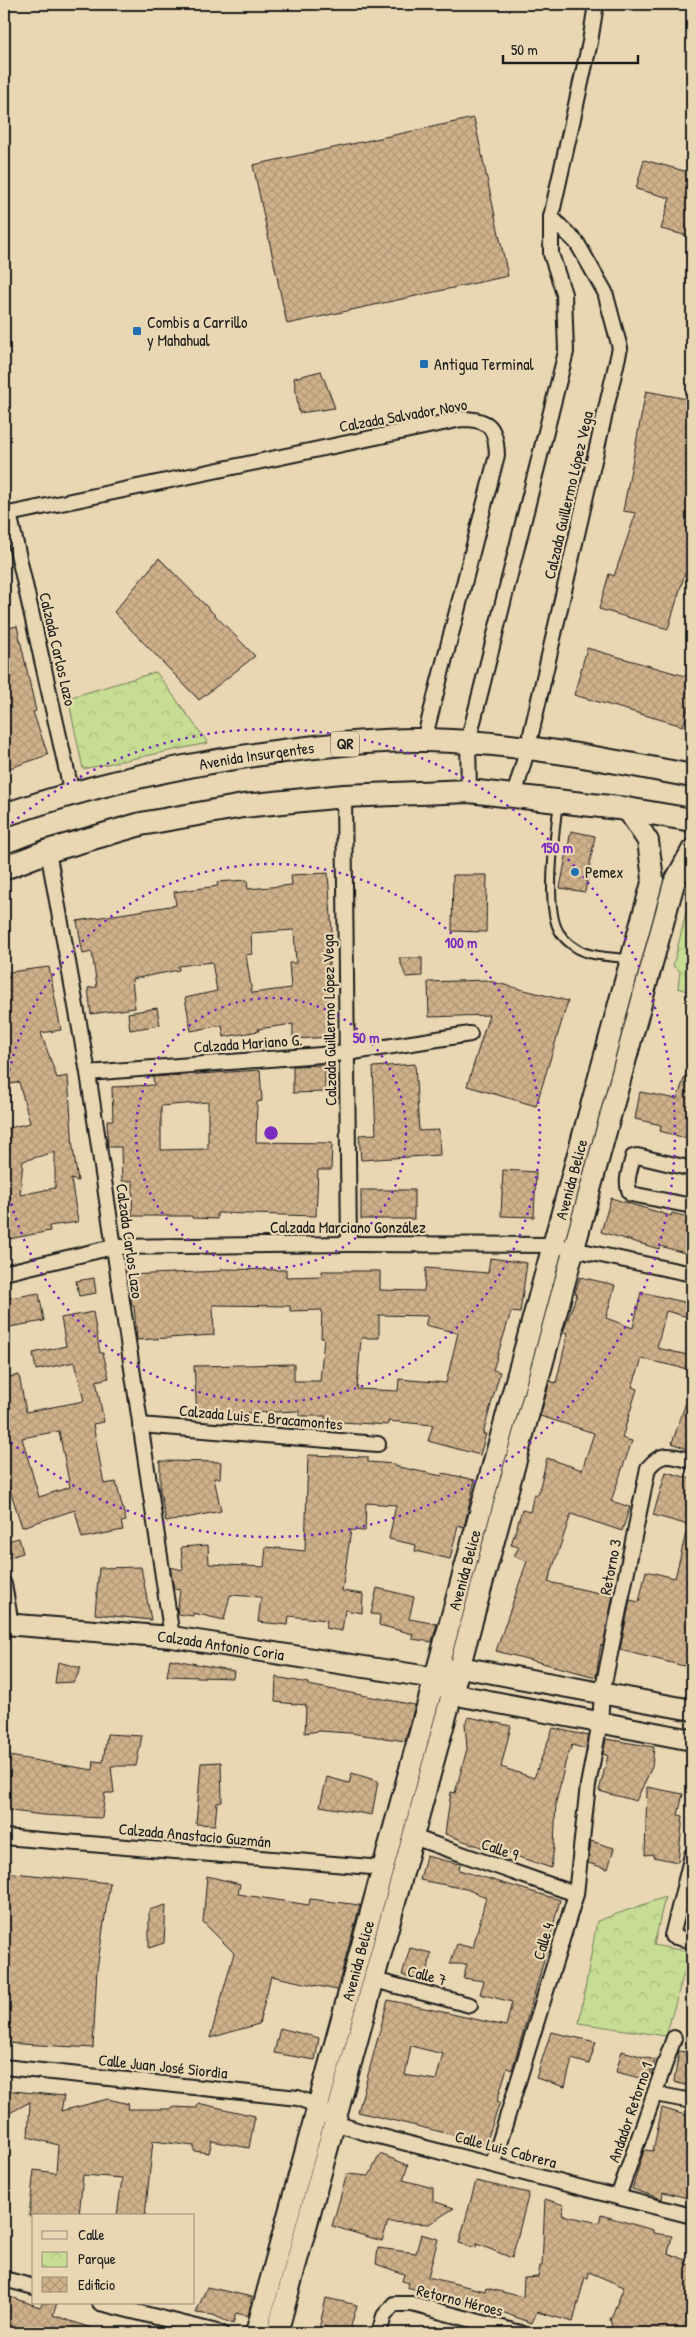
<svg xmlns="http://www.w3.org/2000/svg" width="696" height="2337" viewBox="0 0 696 2337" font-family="'Patrick Hand',sans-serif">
	<defs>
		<pattern id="park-crowns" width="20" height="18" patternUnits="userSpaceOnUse" patternTransform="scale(1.25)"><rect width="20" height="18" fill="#c7dd93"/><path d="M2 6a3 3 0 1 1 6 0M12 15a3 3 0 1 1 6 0" fill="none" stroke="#aabd7e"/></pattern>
		<pattern id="building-cross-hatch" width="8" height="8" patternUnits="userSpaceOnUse" patternTransform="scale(1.25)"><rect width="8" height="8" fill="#cfb18b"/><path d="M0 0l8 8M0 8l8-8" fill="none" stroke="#b19877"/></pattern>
	</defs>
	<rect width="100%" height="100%" fill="#e9d7b4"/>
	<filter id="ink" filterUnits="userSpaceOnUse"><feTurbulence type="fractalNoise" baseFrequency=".02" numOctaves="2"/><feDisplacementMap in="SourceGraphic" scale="10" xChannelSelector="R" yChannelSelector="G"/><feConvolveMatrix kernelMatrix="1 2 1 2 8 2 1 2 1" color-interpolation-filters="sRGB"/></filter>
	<g filter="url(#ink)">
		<g fill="url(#park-crowns)" stroke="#727c58">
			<polygon points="156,672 208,743 83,769 68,698"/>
			<polygon points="692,888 692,993 678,988 680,971 673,966"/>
			<polygon points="665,1897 654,1945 690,1952 666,2036 579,2023 597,1921"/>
		</g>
		<g fill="url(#building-cross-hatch)" stroke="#1c1c1c" fill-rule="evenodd">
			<polygon points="474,118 508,276 287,324 253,165"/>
			<polygon points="644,160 692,173 692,237 661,229 670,198 636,189"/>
			<polygon points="321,371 335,408 299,413 294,378"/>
			<polygon points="646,391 692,400 692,573 685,573 668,629 599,609 609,574 614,576 636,513 623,511"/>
			<polygon points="159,558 255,656 199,700 114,612"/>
			<polygon points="17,626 36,711 33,712 48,755 4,770 4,731 9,730 4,708 4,629"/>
			<polygon points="587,648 692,678 692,695 683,726 574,695"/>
			<polygon points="571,831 595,836 585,892 560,888"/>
			<path d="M328,873L333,946H328L333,1037L293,1039V1024L258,1029L259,1031L224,1037L222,1025L191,1031L185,998L217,991L212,962L178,966L179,970L132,979L135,1008L91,1014L88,988L97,987L92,952L83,954L77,921L176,905L174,892L218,886L217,882L247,880L248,889L292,885L291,875ZM294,930L296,963H289L291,988L252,993L246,955L252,954L251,933Z"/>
			<polygon points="453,875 487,875 486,932 452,931"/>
			<polygon points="399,958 422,958 422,976 406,977"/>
			<path d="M49,967L61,1030L41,1033L57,1078L68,1076L73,1148L78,1181L71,1179L78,1222L49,1226L50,1231L4,1240V1129L30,1123L19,1082L4,1086V1058L8,1040L4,1041V978L10,977L9,972ZM55,1152V1188L20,1195L23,1161Z"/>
			<polygon points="485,980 568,1001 536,1106 467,1086 489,1015 429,1017 428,982"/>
			<polygon points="157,1008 160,1025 130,1030 128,1013"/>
			<polygon points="690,1062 692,1063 692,1140 660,1131 661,1125 635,1119 640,1092 677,1099"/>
			<polygon points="415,1064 419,1131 439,1130 440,1155 361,1160 359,1135 376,1134 373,1067"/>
			<polygon points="325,1065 325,1092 293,1093 293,1066"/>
			<path d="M260,1070L262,1101L257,1102L256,1142L332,1143L331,1170H318L316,1216L217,1213V1219L192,1218V1216H132L133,1181H122L121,1147H108L107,1120H113L112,1087L154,1085L153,1077ZM208,1102V1149L161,1150V1106Z"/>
			<polygon points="503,1170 536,1172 534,1217 501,1216"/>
			<rect x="361" y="1190" width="53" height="29"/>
			<polygon points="611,1198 671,1216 672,1213 692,1218 692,1255 660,1246 659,1249 601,1232"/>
			<path d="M490,1258L527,1263L520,1313L511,1312L493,1370L500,1372L483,1434H486L480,1455L428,1441L433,1425L388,1421V1425L325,1421V1416H299V1411L197,1415L194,1366L294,1364V1381H320L324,1338H321L322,1310L290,1311V1306L213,1305L214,1335L137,1340L134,1306H132L128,1280L127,1275L221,1271V1269L286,1270V1277L322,1276V1271H380V1290L424,1291L426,1268L488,1273ZM379,1315L428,1316L425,1325L458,1333L446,1383L399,1379L398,1391L357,1389L361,1338H379Z"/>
			<polygon points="580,1277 615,1285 606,1318 633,1328 641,1292 692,1304 692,1318 666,1311 657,1348 692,1356 692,1370 642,1359 632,1387 637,1389 622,1438 632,1441 611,1501 630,1507 622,1531 571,1514 548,1582 613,1596 603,1646 601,1645 596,1677 496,1651 527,1561 514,1556 519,1547 511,1545 522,1510 530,1512 534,1494 538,1495 547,1458 582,1470 594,1433 540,1416 550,1381 556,1383 568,1333 563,1332 577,1294 575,1293"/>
			<polygon points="94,1278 96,1293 79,1296 76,1281"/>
			<polygon points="39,1293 44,1321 4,1328 4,1299"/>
			<path d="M93,1312L100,1353H103L109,1378L96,1381L104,1422L93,1424L104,1484L116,1482L126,1521L121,1522L123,1530L82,1538L75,1510L22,1527L9,1487L4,1488V1378L19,1375L26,1412L84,1401L75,1362L36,1370L33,1353L66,1346L61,1318ZM59,1431L70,1487L39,1497L22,1438Z"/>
			<polygon points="690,1391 692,1391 692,1451 672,1443"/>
			<polygon points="308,1455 368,1457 368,1462 395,1464 394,1466 442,1476 443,1473 475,1480 464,1527 458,1525 450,1559 415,1551 416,1545 389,1539 396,1505 366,1503 365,1531 351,1530 342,1591 363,1594 362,1613 345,1610 342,1631 325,1628 327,1620 289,1616 288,1625 258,1622 261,1597 230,1595 224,1620 193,1613 193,1616 177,1614 180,1590 174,1589 170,1567 183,1570 181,1547 208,1545 209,1564 264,1567 266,1547 305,1551"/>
			<polygon points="160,1461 221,1462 220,1478 214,1478 221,1511 166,1522 160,1491"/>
			<polygon points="666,1472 692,1479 692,1526 653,1515"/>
			<polygon points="687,1529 692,1530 692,1668 620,1650 630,1600 639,1602 646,1571 675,1578"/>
			<polygon points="19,1538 23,1553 4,1559 4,1542"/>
			<polygon points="141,1567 151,1620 95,1614 99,1568"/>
			<polygon points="377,1588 414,1597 409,1619 437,1624 432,1642 412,1639 413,1634 379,1625 380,1615 371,1614"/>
			<polygon points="170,1659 234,1671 233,1678 167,1676"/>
			<polygon points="58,1662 81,1668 74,1682 55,1683"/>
			<polygon points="276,1677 308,1683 308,1685 415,1705 405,1741 350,1733 319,1731 305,1733 306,1705 275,1702"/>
			<polygon points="469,1717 511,1726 501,1767 534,1778 553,1728 589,1736 586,1749 572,1745 566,1760 556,1802 554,1847 551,1868 498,1850 497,1853 445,1834 451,1792 455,1793 467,1749 465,1723"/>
			<polygon points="107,1734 142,1736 136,1766 111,1766 114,1793 105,1793 102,1818 43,1815 4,1810 9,1756 93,1770 94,1761 103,1762"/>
			<polygon points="606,1739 654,1747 652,1767 636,1801 599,1791 608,1756 603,1754"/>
			<polygon points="221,1762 222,1802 217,1803 215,1825 196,1824 201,1763"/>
			<polygon points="352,1773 378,1781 372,1815 320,1806 327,1777 349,1783"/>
			<polygon points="647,1787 683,1794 678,1815 683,1816 678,1862 653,1857 653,1854 645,1855"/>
			<polygon points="591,1841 614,1848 608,1869 588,1863"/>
			<path d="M426,1856L460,1864L459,1870L560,1900L539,1978L512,2070L507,2068L497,2101L500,2102L485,2146L458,2139V2136L358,2112L388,2000L506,2026L512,2002L480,1994L484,1981L463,1978L467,1964H450L457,1944L473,1948L486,1897L466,1889L420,1880ZM411,2046L443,2054L436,2080L405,2075Z"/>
			<polygon points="4,1872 110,1883 97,1969 93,2048 4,2043"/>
			<polygon points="207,1876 240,1884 238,1894 309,1905 310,1899 360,1905 337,1990 271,1976 259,2024 210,2038 234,1953 203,1922"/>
			<polygon points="166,1905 164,1943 149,1948 149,1910"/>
			<polygon points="410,1948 431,1953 426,1981 402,1975"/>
			<polygon points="280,2028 319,2038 315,2060 274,2053"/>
			<polygon points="551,2032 596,2042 589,2064 572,2059 565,2087 536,2078"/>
			<polygon points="622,2051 655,2060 648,2080 616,2072"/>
			<polygon points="679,2051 692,2053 692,2087 674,2082"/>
			<polygon points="4,2090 64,2096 61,2111 108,2099 129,2104 128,2109 171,2109 171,2107 197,2108 198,2103 255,2116 249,2148 212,2141 209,2153 194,2151 194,2146 153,2141 145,2216 117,2216 122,2178 83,2175 79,2216 29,2216 34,2170 56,2173 58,2145 28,2137 30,2102 4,2116"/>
			<polygon points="662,2108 692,2117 692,2199 663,2192 662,2199 632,2189 644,2150 653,2151"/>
			<polygon points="380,2154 408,2165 403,2180 433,2188 433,2201 454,2208 429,2224 388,2222 382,2241 332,2226 347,2174 369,2176"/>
			<polygon points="476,2181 529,2193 512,2258 477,2244 476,2248 459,2243"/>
			<polygon points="545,2199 564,2205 562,2215 599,2223 601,2215 653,2230 653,2233 672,2236 668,2253 685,2260 685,2263 692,2266 692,2333 614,2333 610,2320 624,2287 589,2272 588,2278 585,2277 573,2322 537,2312 532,2323 499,2311 498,2316 422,2288 421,2291 407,2287 408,2283 402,2281 404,2274 376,2264 378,2248 416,2253 421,2234 438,2239 428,2277 485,2291 486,2288 523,2297 524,2278 538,2277 540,2266 542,2266"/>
			<polygon points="207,2287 252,2297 248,2316 236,2313 233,2324 213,2315 196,2313"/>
			<polygon points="4,2295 40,2307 42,2303 57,2303 53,2315 100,2331 99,2333 4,2333"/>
			<polygon points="326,2298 357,2305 349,2333 335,2333 319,2329"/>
		</g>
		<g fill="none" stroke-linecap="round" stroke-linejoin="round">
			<g stroke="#1c1c1c" stroke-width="11">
				<path id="lane" d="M558,805C555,834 544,910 560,933C565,941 576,949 584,952C597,957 616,957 630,959"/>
			</g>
			<g stroke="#1c1c1c" stroke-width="18">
				<g id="street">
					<polyline points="9,513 72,794"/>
					<path d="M4,515L462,419C490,419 496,428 497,455L424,740"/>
					<polyline points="469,791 468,742 566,352 564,294 551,254 551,217 590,42 596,4"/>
					<polyline points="344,796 349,1244"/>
					<polyline points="514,796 528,747 620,348 605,292 577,243 551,217"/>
					<polyline points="48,851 88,1073 172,1637"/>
					<polyline points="88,1073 347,1053 470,1034"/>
					<path d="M692,1169L637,1156L633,1157C630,1170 624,1183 631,1194L692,1206"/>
					<polyline points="4,1273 113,1247 349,1244 553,1245 692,1274"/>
					<polyline points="140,1425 378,1444"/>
					<polyline points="4,1584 11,1624"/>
					<polyline points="4,1837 383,1868"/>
					<polyline points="413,1837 576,1894"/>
					<polyline points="692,1855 672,1936 692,1941"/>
					<polyline points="374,1980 470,2005"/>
					<polyline points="4,2067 298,2098 318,2106 335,2123 363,2132 692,2216"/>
					<polyline points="655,2094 692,2101"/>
					<path d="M493,2163L576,1894L588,1785L600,1723L602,1693L648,1468C663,1450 672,1456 692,1461"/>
					<polyline points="618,2197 674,2038"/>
					<polyline points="4,2279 34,2287"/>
					<polyline points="100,2303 221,2333"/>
					<polyline points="379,2333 384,2316 394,2304 412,2304 521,2333"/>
				</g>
			</g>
			<g stroke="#1c1c1c" stroke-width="24">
				<g id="secondary">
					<path id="s1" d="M4,1624L172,1637L435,1678"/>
					<polyline points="449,1671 460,1667 692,1710"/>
					<polyline points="444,1686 452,1694 692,1740"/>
					<path id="s2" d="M256,2333L653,879L648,841L627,809"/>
					<polyline points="277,2333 674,883 692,850"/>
				</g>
			</g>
			<g stroke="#1c1c1c" stroke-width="26">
				<g id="primary">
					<path id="s3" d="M4,815C98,783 192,762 291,750C335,744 382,739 426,740C516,742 604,759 692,776"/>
					<polyline points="4,868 48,851 141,824 243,806 344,796 469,791 627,809 692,820"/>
				</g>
			</g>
			<use href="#lane" stroke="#e9d7b4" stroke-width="7"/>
			<use href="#street" stroke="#e9d7b4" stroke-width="14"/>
			<use href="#secondary" stroke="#e9d7b4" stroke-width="20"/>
			<use href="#primary" stroke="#e9d7b4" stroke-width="22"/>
		</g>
	</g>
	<g fill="none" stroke="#7b2cbf" stroke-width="2.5" stroke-dasharray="2.5 5">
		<circle cx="271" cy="1133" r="135"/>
		<path d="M4 1100A269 269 0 1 1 4 1166"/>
		<path d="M6 828A404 404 0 1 1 6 1438"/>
	</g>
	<g fill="#1f6fb2" stroke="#e9d7b4" stroke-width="2">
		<rect x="132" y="326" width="10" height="10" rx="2.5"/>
		<rect x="419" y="359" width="10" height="10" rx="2.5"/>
		<circle cx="575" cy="872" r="5"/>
	</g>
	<g text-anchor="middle" stroke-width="4.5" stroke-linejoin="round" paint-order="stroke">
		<rect fill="#e9d7b4" stroke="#5a544a" stroke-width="1" x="331" y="731.5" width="28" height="25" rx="4"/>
		<g font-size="15" font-weight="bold" fill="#1c1c1c">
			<text x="345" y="749">QR</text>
		</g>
		<g font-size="16" fill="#1c1c1c" stroke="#e9d7b4" text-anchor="start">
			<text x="147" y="328">Combis a Carrillo<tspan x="147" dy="18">y Mahahual</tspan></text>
			<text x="434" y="370">Antigua Terminal</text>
			<text x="585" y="878">Pemex</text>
		</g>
		<g font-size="16" fill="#1c1c1c" stroke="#e9d7b4">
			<text transform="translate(403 415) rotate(-10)" y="6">Calzada Salvador Novo</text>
			<text transform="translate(568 495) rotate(-77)" y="6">Calzada Guillermo López Vega</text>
			<text transform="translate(58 649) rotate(77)" y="6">Calzada Carlos Lazo</text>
			<text dy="6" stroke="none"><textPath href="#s3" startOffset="260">Avenida Insurgentes</textPath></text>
			<text transform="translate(329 1020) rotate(-91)" y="6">Calzada Guillermo López Vega</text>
			<text transform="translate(248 1043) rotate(-4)" y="6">Calzada Mariano G.</text>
			<text dy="6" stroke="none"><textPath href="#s2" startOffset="1196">Avenida Belice</textPath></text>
			<text x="348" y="1233">Calzada Marciano González</text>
			<text transform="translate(130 1241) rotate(82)" y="6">Calzada Carlos Lazo</text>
			<text transform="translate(261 1417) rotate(5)" y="6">Calzada Luis E. Bracamontes</text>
			<text transform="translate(610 1567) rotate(-79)" y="6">Retorno 3</text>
			<text dy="6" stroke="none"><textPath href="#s2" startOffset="791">Avenida Belice</textPath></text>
			<text dy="6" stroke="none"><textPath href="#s1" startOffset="218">Calzada Antonio Coria</textPath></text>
			<text transform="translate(195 1835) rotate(5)" y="6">Calzada Anastacio Guzmán</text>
			<text transform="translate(500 1849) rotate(19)" y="6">Calle 9</text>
			<text transform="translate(543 1941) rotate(-73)" y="6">Calle 4</text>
			<text dy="6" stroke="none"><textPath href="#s2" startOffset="386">Avenida Belice</textPath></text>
			<text transform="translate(427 1975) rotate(15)" y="6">Calle 7</text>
			<text transform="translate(163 2066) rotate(6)" y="6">Calle Juan José Siordia</text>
			<text transform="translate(630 2112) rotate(-71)" y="6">Andador Retorno 1</text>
			<text transform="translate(506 2149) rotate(15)" y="6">Calle Luis Cabrera</text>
			<text transform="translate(460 2300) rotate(14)" y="6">Retorno Héroes</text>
		</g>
	</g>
	<circle cx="271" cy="1133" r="8" fill="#7b2cbf" stroke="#e9d7b4" stroke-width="2.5"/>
	<g font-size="15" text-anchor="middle" font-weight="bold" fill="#7b2cbf" stroke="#e9d7b4" stroke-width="4.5" stroke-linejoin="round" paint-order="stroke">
		<text x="557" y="853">150 m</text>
		<text x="461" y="948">100 m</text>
		<text x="366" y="1043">50 m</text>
	</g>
	<rect width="696" height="2337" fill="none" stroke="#e9d7b4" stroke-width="20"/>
	<rect x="10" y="10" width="676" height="2317" fill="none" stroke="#1c1c1c" stroke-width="2" filter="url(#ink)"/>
	<rect x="32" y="2214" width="162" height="90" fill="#e9d7b4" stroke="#978c77"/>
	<rect x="42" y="2231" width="25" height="8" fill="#e9d7b4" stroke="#978c77"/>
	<text x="78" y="2240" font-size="15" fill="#1c1c1c">Calle</text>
	<rect x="42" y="2252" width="25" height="15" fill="url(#park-crowns)" stroke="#978c77"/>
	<text x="78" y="2264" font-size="15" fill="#1c1c1c">Parque</text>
	<rect x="42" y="2277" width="25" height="15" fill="url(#building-cross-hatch)" stroke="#978c77"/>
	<text x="78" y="2290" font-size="15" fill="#1c1c1c">Edificio</text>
	<path d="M503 55v8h135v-8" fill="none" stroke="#1c1c1c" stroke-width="2.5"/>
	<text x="511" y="55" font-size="15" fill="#1c1c1c" stroke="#e9d7b4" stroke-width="4" paint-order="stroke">50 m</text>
</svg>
